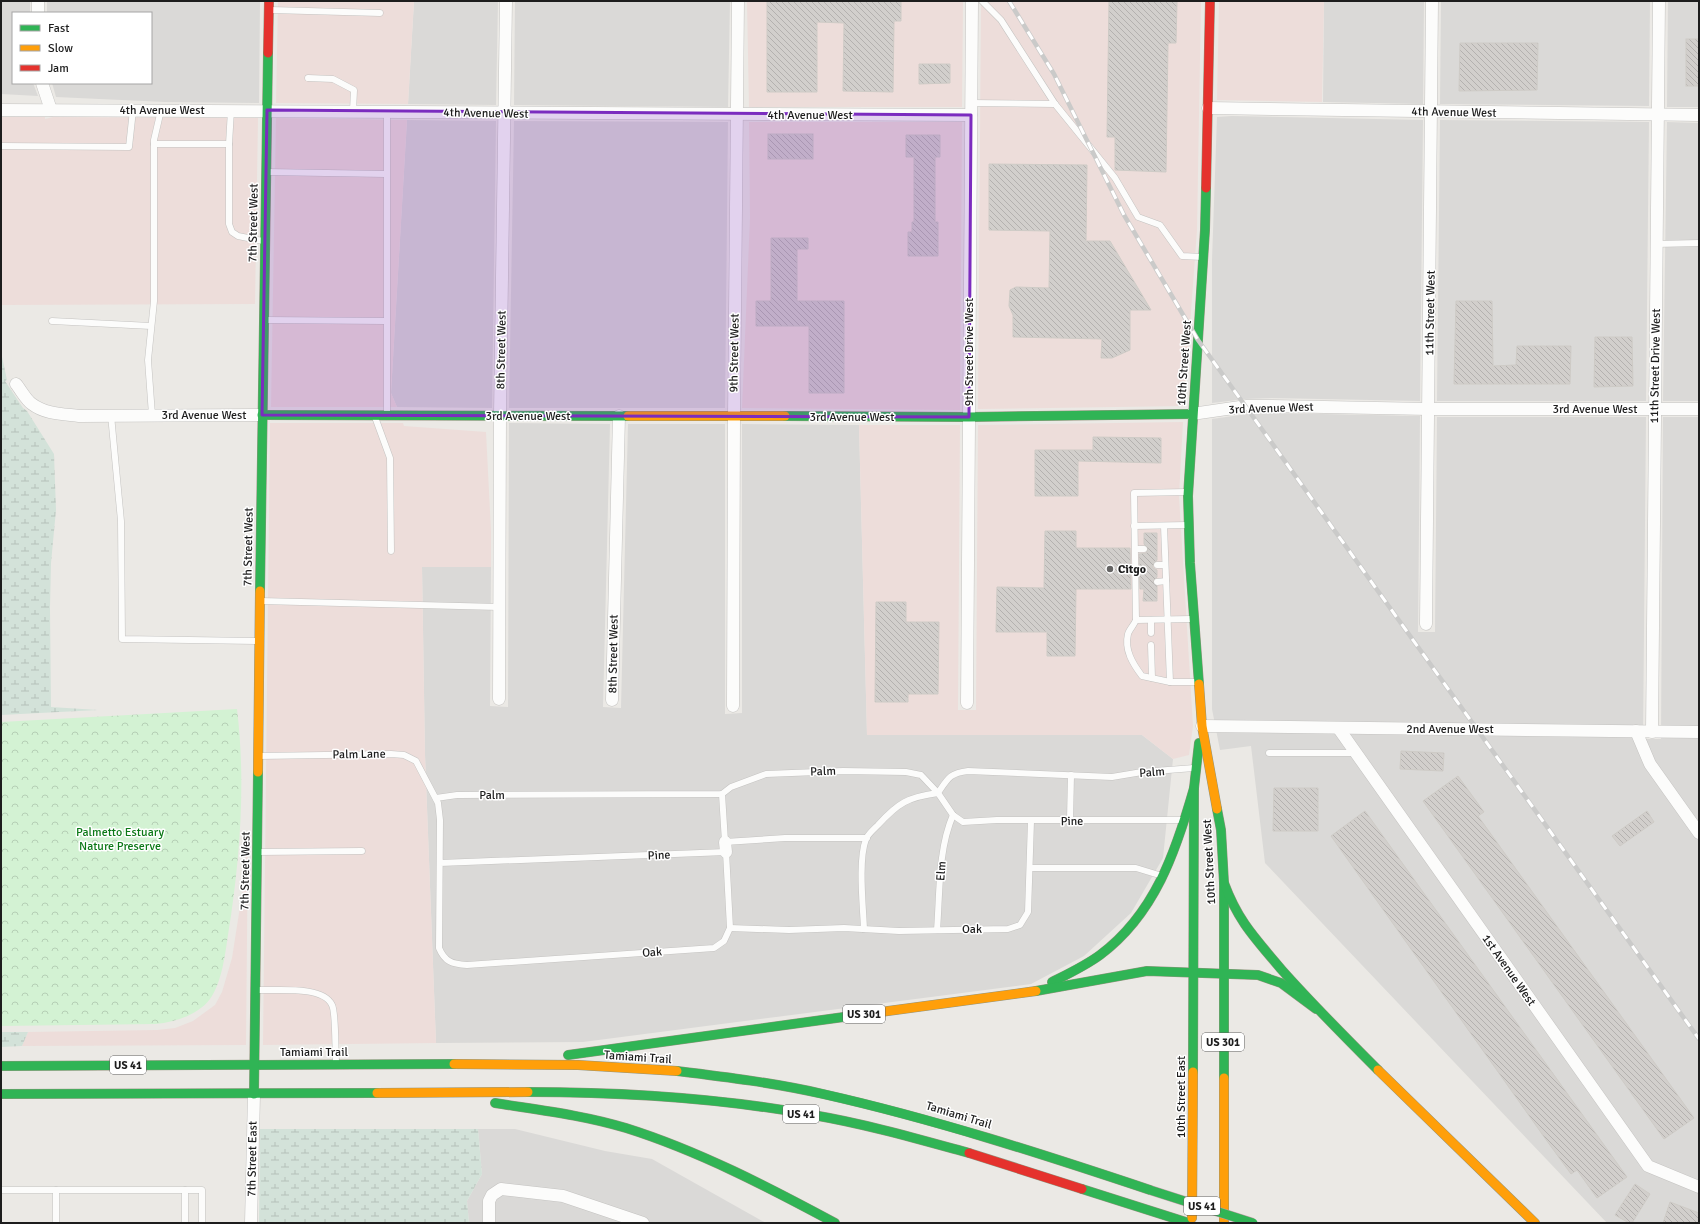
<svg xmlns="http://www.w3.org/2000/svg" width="1700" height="1224" viewBox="0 0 1700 1224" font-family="Signika,sans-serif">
	<defs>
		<pattern id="wetland-marsh" width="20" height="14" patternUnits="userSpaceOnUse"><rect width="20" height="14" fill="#d3e2d9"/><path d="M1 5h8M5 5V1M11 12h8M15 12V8" fill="none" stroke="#b5c1ba"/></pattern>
		<pattern id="park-crowns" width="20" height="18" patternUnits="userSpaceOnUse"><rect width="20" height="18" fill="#d3f2d3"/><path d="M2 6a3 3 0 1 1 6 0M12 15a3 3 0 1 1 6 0" fill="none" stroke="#b5cfb5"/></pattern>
		<pattern id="building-back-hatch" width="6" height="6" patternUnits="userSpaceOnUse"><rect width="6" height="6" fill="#d2cfcc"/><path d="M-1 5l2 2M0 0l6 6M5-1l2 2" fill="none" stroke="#b4b1af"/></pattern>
	</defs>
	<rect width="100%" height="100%" fill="#ebe9e5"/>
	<g fill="#dad9d7">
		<polygon points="1,1 30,1 30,13 13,13 13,83 33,83 38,96 1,94"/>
		<polygon points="47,1 260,1 259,103 165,102 56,97 52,83 151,83 151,13 47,13"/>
		<polygon points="414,1 498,1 496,105 408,104"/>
		<polygon points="515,1 730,1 728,107 514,105"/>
		<polygon points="1324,1 1424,1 1423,104 1323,102"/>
		<polygon points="1441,1 1650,1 1649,106 1440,104"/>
		<polygon points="1668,1 1699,1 1699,107 1667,107"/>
		<polygon points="1232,116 1423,120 1420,401 1272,398 1245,399 1212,403 1212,260 1217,117"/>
		<polygon points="407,120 496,121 492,408 397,407 391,393"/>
		<polygon points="1440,120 1649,122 1646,401 1437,401"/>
		<polygon points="514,121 728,122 725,408 509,408"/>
		<polygon points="1667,122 1699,123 1699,401 1663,401"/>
		<polygon points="1272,413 1420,416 1418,632 1435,632 1437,417 1646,417 1643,739 1661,739 1663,417 1699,417 1699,1223 1607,1223 1265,863 1251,746 1220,750 1212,709 1212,419 1247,414"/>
		<polygon points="509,423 610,424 603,707 621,708 628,424 725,424 725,714 742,713 742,424 859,425 867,735 1142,735 1173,759 1163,858 1131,913 1084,956 1031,984 583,1042 436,1043 425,755 422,567 491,567 490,706 508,707"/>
		<polygon points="478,1129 515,1129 605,1151 652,1159 766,1223 469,1223 467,1201 482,1174"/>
	</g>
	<g fill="#edddda">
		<polygon points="278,1 414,1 408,104 276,103"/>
		<polygon points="747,1 963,1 962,107 749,107"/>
		<polygon points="981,1 1201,1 1197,230 1184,406 978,409"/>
		<polygon points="1219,1 1324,1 1322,102 1217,100"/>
		<polygon points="1,117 45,117 45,119 53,117 258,118 255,304 1,305"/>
		<polygon points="276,118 407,120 391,393 397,407 271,407"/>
		<polygon points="749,122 962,122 960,410 742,408 750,218"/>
		<polygon points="1183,422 1179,496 1193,726 1189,755 1173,759 1142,735 867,735 859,425 960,425 958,710 976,710 978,425"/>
		<polygon points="270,423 403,423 404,426 486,432 491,531 491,567 422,567 425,755 436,1043 263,1045"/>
		<polygon points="248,832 246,1045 22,1046 28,1032 157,1030 175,1028 193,1021 215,1005 222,992 232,958 242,894"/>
	</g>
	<g fill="url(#wetland-marsh)">
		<polygon points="1,352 7,380 5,381 23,408 27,411 54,454 56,510 51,563 50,608 51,707 98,710 1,715"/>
		<polygon points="1,1032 28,1032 22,1046 1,1047"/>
		<polygon points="260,1129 478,1129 482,1174 467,1201 469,1223 259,1223"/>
	</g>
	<path fill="url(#park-crowns)" d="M237,709C246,783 240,861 228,935C225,955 222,982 210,999C198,1015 175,1022 156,1024L1,1026V722Z"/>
	<g fill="url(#building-back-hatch)" stroke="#cecbc6">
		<polygon points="767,1 901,1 901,21 894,21 893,92 843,91 844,23 817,22 817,92 767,92"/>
		<polygon points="1109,1 1177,1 1176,43 1168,43 1166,172 1115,170 1115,137 1107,137"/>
		<rect x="1686" y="39" width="13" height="47"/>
		<polygon points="1460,43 1538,43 1537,90 1459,91"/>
		<polygon points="919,64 950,64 950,83 919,84"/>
		<rect x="768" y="134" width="45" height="25"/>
		<polygon points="906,135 940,135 940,157 935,157 935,222 938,222 938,256 908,256 908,232 912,232 912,222 914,222 914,157 906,157"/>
		<polygon points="989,164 1087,165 1086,241 1110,241 1151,310 1130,310 1130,350 1112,358 1101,358 1102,339 1013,337 1013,315 1009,306 1010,290 1016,287 1049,288 1050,231 989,230"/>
		<polygon points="771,238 808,238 808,249 797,249 797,301 844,301 844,393 809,393 809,326 756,326 756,301 771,301"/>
		<polygon points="1456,301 1492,301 1493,366 1516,365 1517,346 1571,346 1570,384 1454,384"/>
		<polygon points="1595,337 1632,337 1633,386 1594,387"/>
		<polygon points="1093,437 1161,438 1161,463 1078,461 1078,496 1035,496 1035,450 1093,450"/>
		<polygon points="1045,531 1076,531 1076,548 1130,548 1131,589 1076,589 1075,656 1047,656 1047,632 996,632 997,587 1044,588"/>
		<polygon points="1144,533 1157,533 1157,560 1153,565 1153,568 1157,570 1157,577 1153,582 1157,586 1157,601 1143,601 1144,589 1140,589 1139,554 1146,553 1148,549 1144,544"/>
		<polygon points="876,602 906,602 906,622 939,622 938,694 908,694 908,702 875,702"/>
		<polygon points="1401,751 1444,753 1443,771 1400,769"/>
		<polygon points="1458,776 1484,812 1478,816 1694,1118 1664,1139 1423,801"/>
		<polygon points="1274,788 1318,788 1318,831 1273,831"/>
		<polygon points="1365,811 1627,1177 1597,1198 1577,1170 1571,1174 1547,1141 1331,836"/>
		<polygon points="1647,811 1654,822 1620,846 1612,836"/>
		<polygon points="1635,1184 1650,1194 1632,1223 1629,1223 1615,1215"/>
		<polygon points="1670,1202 1699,1213 1699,1223 1663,1223"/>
	</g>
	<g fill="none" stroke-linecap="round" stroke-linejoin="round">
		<g stroke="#c4c3c1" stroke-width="7">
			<g id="lane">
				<polyline points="982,1 1001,20 1055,104 1115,178 1138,217 1160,225 1182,256 1202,257"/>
				<polyline points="271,10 380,13"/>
				<polyline points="308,78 333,79 354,90 353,111"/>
				<polyline points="971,103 1055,104"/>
				<polyline points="154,144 229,144 229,224 232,232 238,236 263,241"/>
				<polyline points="229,144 231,110"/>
				<polyline points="1,146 129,147 133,110"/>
				<polyline points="267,172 386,174"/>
				<polyline points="1656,244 1699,243"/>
				<polyline points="265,320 386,321"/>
				<polyline points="52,321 151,326"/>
				<polyline points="387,414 387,112"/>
				<polyline points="111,415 121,521 122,639 258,641"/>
				<polyline points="152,415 148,360 154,301 154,140 161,110"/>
				<polyline points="375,417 390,458 391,551"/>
				<polyline points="1187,492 1134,493 1136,620 1191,619"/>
				<polyline points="1134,526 1187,525"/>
				<polyline points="1164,526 1170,682 1196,682"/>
				<polyline points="1136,549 1144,549"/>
				<polyline points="1157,565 1165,565"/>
				<polyline points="1157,582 1166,581"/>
				<polyline points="261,601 499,607"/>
				<path d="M1136,620C1134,625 1129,630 1128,634C1124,650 1133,664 1142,676L1170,682"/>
				<polyline points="1151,620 1151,633"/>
				<polyline points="1151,645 1152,678"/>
				<polyline points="1269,753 1356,753"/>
				<path d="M259,756L391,754L404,755L416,761L438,803L440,820L439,948C445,962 452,964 467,965L714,948L724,941L730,928L726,852L440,863"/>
				<path d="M938,793C948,778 950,773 968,771L1112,777L1142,772L1194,768"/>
				<polyline points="722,794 725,842 785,838 867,838"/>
				<polyline points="436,798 457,795 722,794 731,787 766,774 843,771 906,772 921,775 938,793 953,815 963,822 997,820 1181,820"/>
				<polyline points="1070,820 1071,775"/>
				<polyline points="258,852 362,851"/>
				<polyline points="1030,868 1136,868 1159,875"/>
				<polyline points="730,928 789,930 844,928 899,931 1008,929 1020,925 1028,912 1031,821"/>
				<path d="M864,929C863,905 858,860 866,839C868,834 874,829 878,825C898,803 908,797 938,793"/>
				<path d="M937,930C940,892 938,850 953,815"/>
				<path d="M256,990C275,991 323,985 332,1005C336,1012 335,1050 336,1061"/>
				<polyline points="1,1190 202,1190 202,1223"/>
				<polyline points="185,1190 185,1223"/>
				<polyline points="56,1223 56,1190"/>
			</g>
		</g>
		<g stroke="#c4c3c1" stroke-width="13">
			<g id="street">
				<polyline points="38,13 38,1"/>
				<polyline points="42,83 51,110"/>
				<polyline points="1208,108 1699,115"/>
				<polyline points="1,110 971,115"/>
				<path d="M16,384C21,390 26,400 32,404C45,414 63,414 79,416L262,415"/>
				<polyline points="1192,414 1247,406 1272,406 1429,409 1699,409"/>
				<polyline points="1426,624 1432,1"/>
				<polyline points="499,699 500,415 506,1"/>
				<polyline points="612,700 619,416"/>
				<polyline points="967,703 972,1"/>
				<polyline points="733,706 734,416 738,1"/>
				<polyline points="1202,726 1699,732"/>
				<polyline points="1339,729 1648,1166 1699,1187"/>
				<polyline points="1636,731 1650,764 1699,833"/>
				<polyline points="1652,732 1659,1"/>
				<polyline points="725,842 726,852"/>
				<polyline points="251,1223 254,1094"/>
				<polyline points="489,1223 489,1201 492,1195 501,1189 563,1196 643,1223"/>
			</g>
		</g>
		<g stroke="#92947d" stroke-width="10">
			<g id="fast">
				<polyline points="262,415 628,416"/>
				<polyline points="785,416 969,417 1192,414"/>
				<polyline points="260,591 268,53"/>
				<polyline points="1199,684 1190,563 1188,496 1205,230 1206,188"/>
				<polyline points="1217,809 1221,830 1224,883 1224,1078"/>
				<path d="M1224,883C1238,921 1255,938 1281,969C1312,1004 1345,1037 1378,1070"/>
				<path d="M1052,982C1068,974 1085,966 1100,955C1155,914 1176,851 1194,788"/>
				<polyline points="1036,991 1147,971 1258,975 1281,983 1316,1009"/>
				<polyline points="568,1055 851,1016"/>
				<polyline points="1,1066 454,1064"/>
				<path d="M677,1071C726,1077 775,1083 823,1094C934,1119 1042,1154 1150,1190"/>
				<polyline points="1193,1072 1194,788 1199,743"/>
				<path d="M528,1092C623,1092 720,1098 813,1115C866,1124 918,1139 969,1153"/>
				<polyline points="1,1094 377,1093"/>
				<polyline points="254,1094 258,772"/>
				<path d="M495,1103C539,1110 583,1115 626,1128C699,1151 768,1187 835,1223"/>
				<polyline points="1082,1189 1189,1223"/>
			</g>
		</g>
		<g stroke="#92947d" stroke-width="10">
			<g id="slow">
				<polyline points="628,416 785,416"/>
				<polyline points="1199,684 1202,726 1217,809"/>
				<polyline points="258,772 260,591"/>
				<polyline points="851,1016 1036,991"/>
				<polyline points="454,1064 578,1065 677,1071"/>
				<polyline points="1378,1070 1535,1223"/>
				<polyline points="1224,1078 1224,1223"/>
				<polyline points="377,1093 528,1092"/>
				<polyline points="1192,1218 1193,1072"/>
			</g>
		</g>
		<g stroke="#92947d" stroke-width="10">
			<g id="jam">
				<polyline points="268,53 269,1"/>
				<polyline points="1206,188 1210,1"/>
				<polyline points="969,1153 1082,1189"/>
			</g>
		</g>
		<use href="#lane" stroke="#fcfcfb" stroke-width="6"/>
		<use href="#street" stroke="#fcfcfb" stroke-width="12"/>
		<use href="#fast" stroke="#30b455" stroke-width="9"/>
		<use href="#slow" stroke="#ff9f0a" stroke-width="9"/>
		<use href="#jam" stroke="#e5322d" stroke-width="9"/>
		<g stroke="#cacac9" stroke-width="4.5">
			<polyline id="rail" points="1009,1 1054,74 1124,215 1198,340 1699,1039"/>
		</g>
		<use href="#rail" stroke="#fff" stroke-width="3" stroke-dasharray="9" stroke-linecap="butt"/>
		<g stroke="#c09da6" stroke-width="10" stroke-linecap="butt">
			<polyline id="fast-bridge" points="1150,1190 1253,1223"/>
		</g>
		<use href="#fast-bridge" stroke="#30b455" stroke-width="9"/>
	</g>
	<path fill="#7b2cbf" fill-opacity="0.2" stroke="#7b2cbf" stroke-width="3" stroke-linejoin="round" d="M267,110L971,115L969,417L262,415Z"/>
	<circle fill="#656463" stroke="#fff" stroke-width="1.5" cx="1110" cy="569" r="4"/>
	<g text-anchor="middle" stroke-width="3" stroke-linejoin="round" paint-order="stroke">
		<g fill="#fff" stroke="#616161" stroke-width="1">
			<rect x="843" y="1005" width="42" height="18" rx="3"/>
			<rect x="1202" y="1033" width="42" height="18" rx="3"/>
			<rect x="110" y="1056" width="36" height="18" rx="3"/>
			<rect x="783" y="1105" width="36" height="18" rx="3"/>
			<rect x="1184" y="1197" width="36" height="18" rx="3"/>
		</g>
		<g font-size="11" font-weight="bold" fill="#1d1d1d">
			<text x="864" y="1018">US 301</text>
			<text x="1223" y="1046">US 301</text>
			<text x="128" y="1069">US 41</text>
			<text x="801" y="1118">US 41</text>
			<text x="1202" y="1210">US 41</text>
		</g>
		<g font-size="12" fill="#1d1d1d" stroke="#fff">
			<text x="162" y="114">4th Avenue West</text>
			<text transform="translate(1454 112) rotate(1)" y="4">4th Avenue West</text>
			<text transform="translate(486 113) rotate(1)" y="4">4th Avenue West</text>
			<text x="810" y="119">4th Avenue West</text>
			<text transform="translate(253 223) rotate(-89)" y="4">7th Street West</text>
			<text transform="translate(1430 313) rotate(-89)" y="4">11th Street West</text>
			<text transform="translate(501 350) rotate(-89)" y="4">8th Street West</text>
			<text transform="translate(969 352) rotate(-90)" y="4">9th Street Drive West</text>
			<text transform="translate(734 353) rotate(-89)" y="4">9th Street West</text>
			<text transform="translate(1184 363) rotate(-86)" y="4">10th Street West</text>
			<text transform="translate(1655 366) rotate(-89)" y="4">11th Street Drive West</text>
			<text transform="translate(1271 408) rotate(-2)" y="4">3rd Avenue West</text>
			<text x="1595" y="413">3rd Avenue West</text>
			<text x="204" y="419">3rd Avenue West</text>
			<text x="528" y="420">3rd Avenue West</text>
			<text x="852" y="421">3rd Avenue West</text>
			<text transform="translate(248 547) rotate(-89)" y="4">7th Street West</text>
			<text transform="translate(613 654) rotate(-89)" y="4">8th Street West</text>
			<text x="1450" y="733">2nd Avenue West</text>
			<text transform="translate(359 754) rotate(-1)" y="4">Palm Lane</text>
			<text transform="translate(823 771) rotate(-2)" y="4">Palm</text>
			<text transform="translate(1152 772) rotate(-4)" y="4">Palm</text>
			<text x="492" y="799">Palm</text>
			<text transform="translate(1072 821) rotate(-1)" y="4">Pine</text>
			<text transform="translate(659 855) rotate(-2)" y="4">Pine</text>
			<text transform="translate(1209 862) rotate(-93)" y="4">10th Street West</text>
			<text transform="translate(245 871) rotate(-89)" y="4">7th Street West</text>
			<text transform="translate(941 871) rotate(-86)" y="4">Elm</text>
			<text x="972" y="933">Oak</text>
			<text transform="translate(652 952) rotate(-4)" y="4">Oak</text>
			<text transform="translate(1509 970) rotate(55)" y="4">1st Avenue West</text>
			<text x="314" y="1056">Tamiami Trail</text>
			<text transform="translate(638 1057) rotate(4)" y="4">Tamiami Trail</text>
			<text transform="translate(1181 1097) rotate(-90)" y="4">10th Street East</text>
			<text transform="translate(959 1115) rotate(17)" y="4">Tamiami Trail</text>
			<text transform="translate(252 1159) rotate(-89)" y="4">7th Street East</text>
		</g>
		<g font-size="12" font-weight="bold" fill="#1d1d1d" stroke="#fff" text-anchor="start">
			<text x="1118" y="573">Citgo</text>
		</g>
		<g font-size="12" fill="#0c7917" stroke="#fff">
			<text x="120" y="836">Palmetto Estuary<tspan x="120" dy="14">Nature Preserve</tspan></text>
		</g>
	</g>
	<rect width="1700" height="1224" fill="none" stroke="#1d1d1d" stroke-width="4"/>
	<rect x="12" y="12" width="140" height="72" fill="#ffffff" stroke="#a5a5a5"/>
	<rect x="20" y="25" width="20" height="6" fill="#30b455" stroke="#a5a5a5"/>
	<text x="48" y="32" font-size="12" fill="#1d1d1d">Fast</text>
	<rect x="20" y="45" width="20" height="6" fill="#ff9f0a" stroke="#a5a5a5"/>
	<text x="48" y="52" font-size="12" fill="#1d1d1d">Slow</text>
	<rect x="20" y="65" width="20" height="6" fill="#e5322d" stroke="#a5a5a5"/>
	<text x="48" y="72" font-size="12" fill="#1d1d1d">Jam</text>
</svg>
